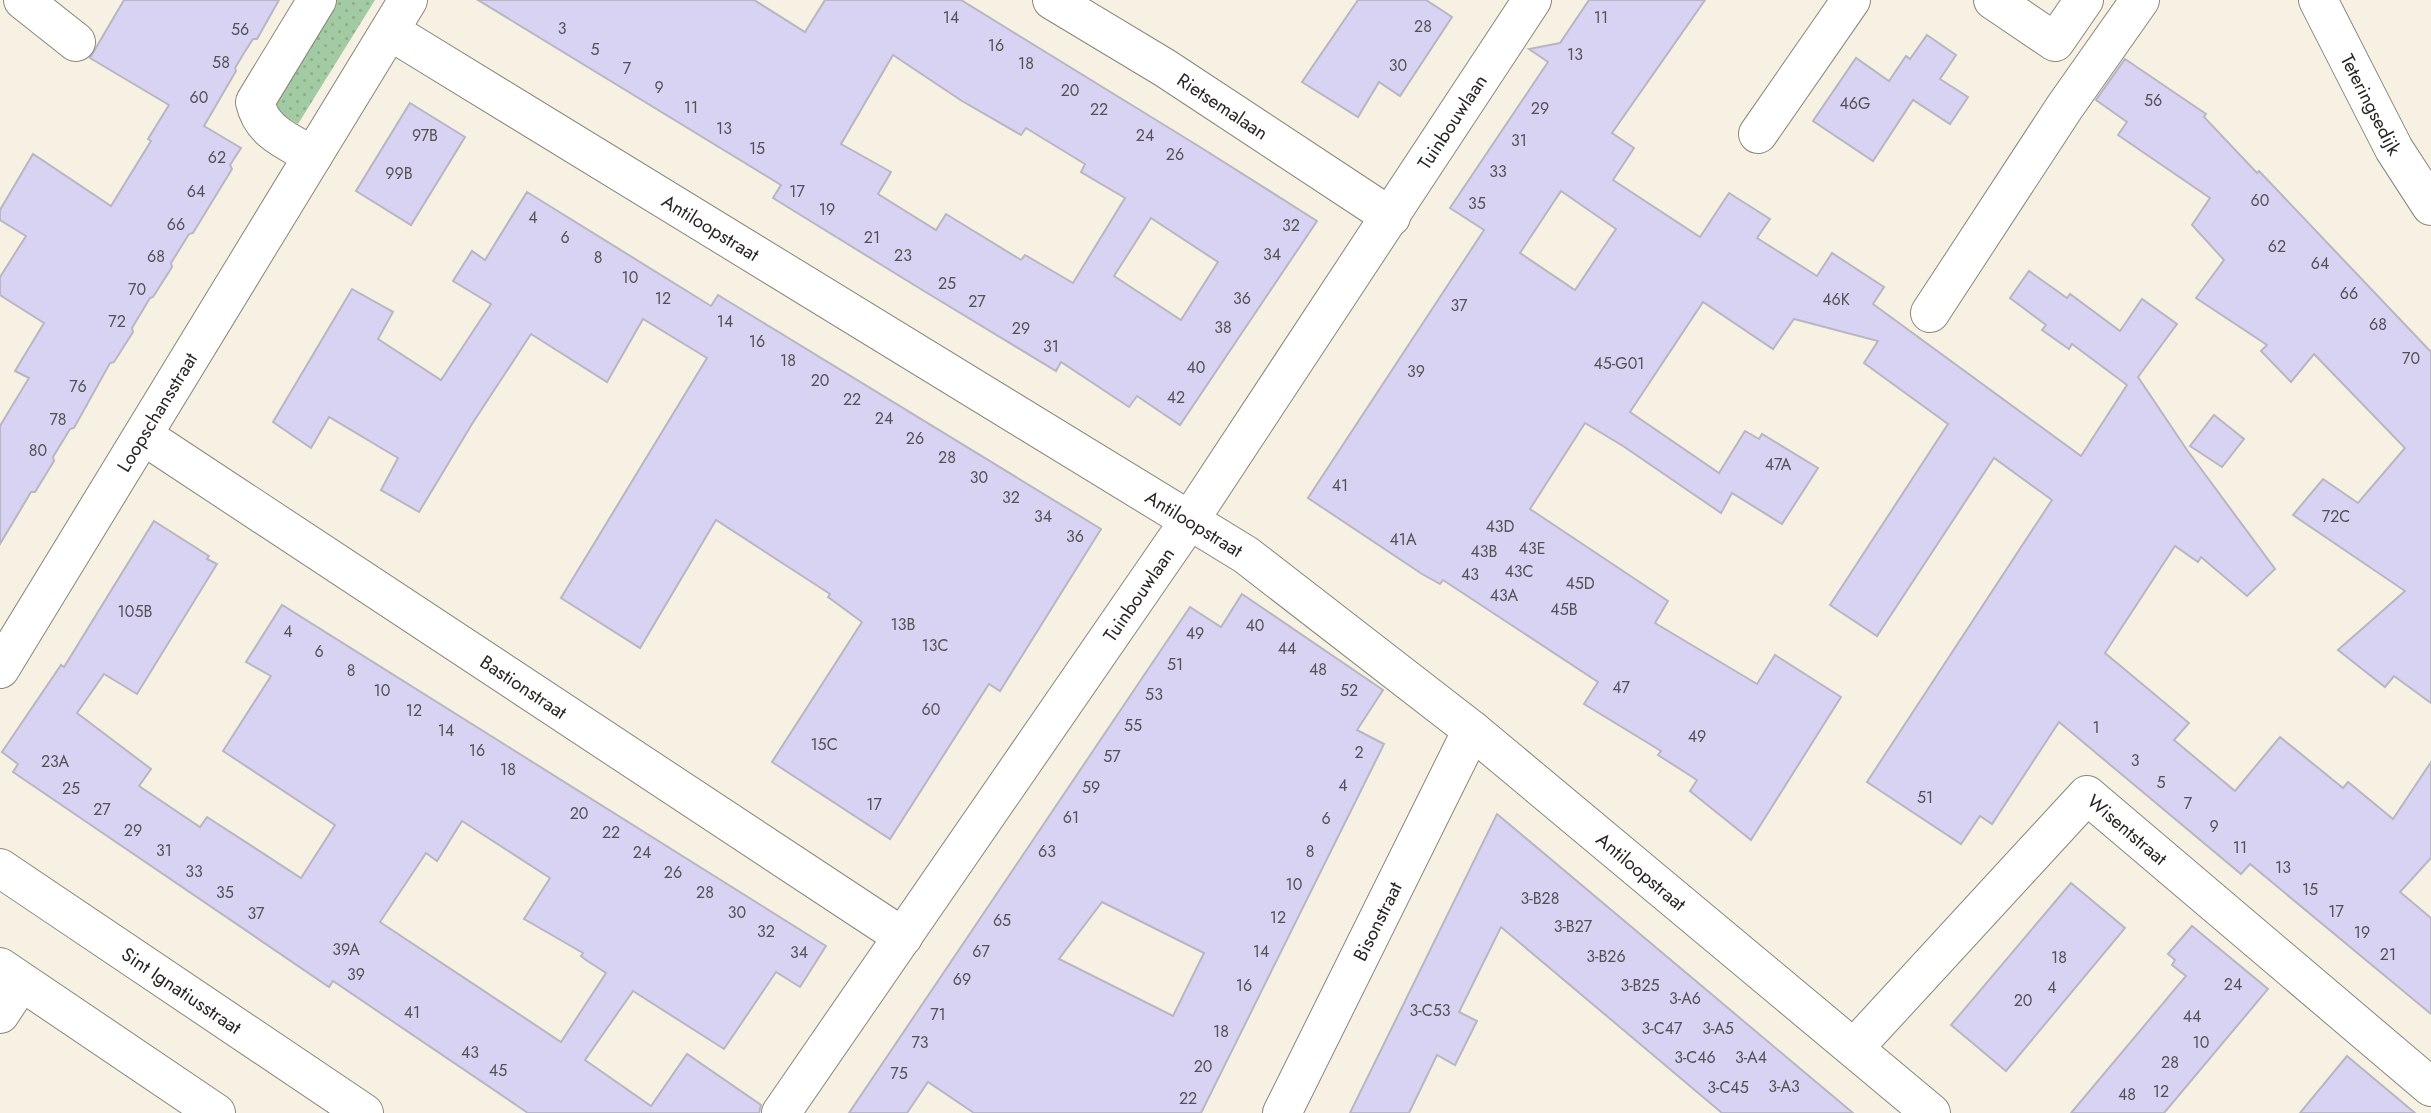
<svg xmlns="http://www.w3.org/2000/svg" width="2431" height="1113" viewBox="0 0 2431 1113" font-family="Jost,sans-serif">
	<defs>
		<pattern id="grass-dots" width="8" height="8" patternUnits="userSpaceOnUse" patternTransform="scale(1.75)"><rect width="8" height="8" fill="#a3cba3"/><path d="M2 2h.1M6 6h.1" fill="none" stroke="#8cae8c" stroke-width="1.8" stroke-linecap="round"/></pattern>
	</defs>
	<rect width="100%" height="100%" fill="#f6f1e3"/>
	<polygon fill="url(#grass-dots)" points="330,0 375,0 298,124 277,111 273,94"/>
	<g fill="#d9d3f3" stroke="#b8b6c3" stroke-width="2" fill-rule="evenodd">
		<polygon points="124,0 279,0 257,39 253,39 244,53 235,68 236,71 204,126 241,148 230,165 232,169 193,233 189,234 171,263 172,267 153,297 150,298 132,328 133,332 114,362 110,363 74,428 70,429 53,457 54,461 35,492 31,492 0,544 0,426 29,378 15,371 44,323 0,295 0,277 26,236 0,220 0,210 33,154 111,206 151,141 148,139 169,105 90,58"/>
		<path d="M478,0H754L805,32L825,0H961L1200,147L1317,221L1180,425L1137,396L1129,407L1061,362L1056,371L919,288L773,198L781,185ZM893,55L962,101L1021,135L1026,128L1085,164L1081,172L1125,198L1073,283L1025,255L1021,260L946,214L936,230L878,194L891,172L841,144ZM1151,218L1218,262L1181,320L1114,276Z"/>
		<polygon points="1358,0 1426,0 1452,17 1400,96 1379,82 1358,117 1302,82"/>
		<path d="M1589,0H1705L1612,133L1634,148L1613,180L1700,237L1729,193L1770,219L1757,238L1817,276L1832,253L1884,287L1873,304L2081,456L2127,385L2072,344L2069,349L2042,330L2046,325L2010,298L2029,271L2067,298L2070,294L2120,331L2142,299L2177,324L2138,377L2187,450L2275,569L2247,596L2201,557L2198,562L2175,546L2105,653L2189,723L2174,740L2235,791L2280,737L2343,788L2348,782L2393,819L2431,762V858L2400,892L2431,918V1014L2250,864L2241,874L2059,722L1992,824L1980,816L1961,844L1867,782L2052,500L1994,458L1877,636L1830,605L1948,424L1864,363L1878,341L1794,319L1773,349L1703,302L1630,412L1719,473L1745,431L1759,439L1762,434L1818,468L1782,524L1732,493L1721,513L1623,446L1585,423L1530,509L1668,601L1655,623L1757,684L1775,655L1841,697L1751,840L1690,791L1697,780L1658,755L1661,751L1584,704L1598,682L1443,580L1440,584L1422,574L1308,498L1484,230L1450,208L1548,62L1529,49L1560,43ZM1561,191L1616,229L1575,290L1520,253Z"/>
		<polygon points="1927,35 1956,55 1940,79 1968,97 1950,124 1913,100 1873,161 1813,121 1856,58 1889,81 1906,56 1910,59"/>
		<polygon points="2125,59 2206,114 2204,117 2257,173 2259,171 2431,352 2431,703 2394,676 2385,687 2338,650 2405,591 2293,515 2323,479 2358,503 2405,448 2314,354 2291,382 2261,351 2267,345 2196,298 2224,260 2192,225 2210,198 2118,135 2127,122 2096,100"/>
		<polygon points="410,103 465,137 411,225 356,191"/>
		<polygon points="527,192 711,306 718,295 1101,529 1000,691 989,684 890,839 772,762 862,622 828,597 830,594 716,520 640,648 561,598 707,358 643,319 607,382 531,334 472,424 419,512 381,490 398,458 329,417 311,448 273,422 352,289 393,312 378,339 441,380 491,304 453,281 472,251 485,260"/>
		<polygon points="2214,415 2244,439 2222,467 2190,446"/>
		<path d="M154,521L209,556L207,559L217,564L137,694L104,674L77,713L151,769L139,786L200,827L207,817L301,878L335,825L223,751L271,676L246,662L282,605L826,946L800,987L776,972L724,1049L633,991L585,1060L651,1106L687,1054L761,1105L759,1113H528L333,981L329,987L13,772L18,764L2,752L61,665L64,667ZM462,821L550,878L524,919L583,953L581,956L586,960L606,973L561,1042L380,922L426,853L437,861Z"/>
		<path d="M1242,594L1383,690L1357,730L1384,744L1201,1113H974L928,1082L907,1113H849L1190,607L1221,627ZM1102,902L1204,953L1173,1016L1059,959Z"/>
		<polygon points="1497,814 1853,1113 1722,1113 1501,927 1459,1012 1477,1021 1455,1065 1437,1055 1409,1113 1350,1113"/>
		<polygon points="2071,883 2125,928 2006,1071 1951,1025"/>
		<polygon points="2192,926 2268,989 2164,1113 2071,1113 2186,976 2172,965 2175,960 2168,954"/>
		<polygon points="2347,1056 2415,1113 2300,1113"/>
	</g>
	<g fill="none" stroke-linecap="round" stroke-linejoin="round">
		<g stroke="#8b867a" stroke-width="40">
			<g id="minor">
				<polyline points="23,0 76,42"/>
				<path id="s1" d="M1052,0L1165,68L1391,217"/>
				<polyline points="1993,0 2055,42 2084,0"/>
				<path id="s2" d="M2318,0L2394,149L2431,206"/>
				<path id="s3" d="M390,31L1246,555L1472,730L1931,1113"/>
				<polyline points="1758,134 1851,0"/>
				<path d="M313,156C288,141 262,133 255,102L317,0"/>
				<polyline points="1930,313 2064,108 2140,0"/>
				<path id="s4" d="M144,436L903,937"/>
				<path id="s5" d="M0,669L408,0"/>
				<polyline points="0,1014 21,982"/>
				<path id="s6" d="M1854,1048L2087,795L2431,1087"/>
				<path id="s7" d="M781,1113L1189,521L1532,0"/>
				<path id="s8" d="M1282,1113L1472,730"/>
			</g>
		</g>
		<g stroke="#8b867a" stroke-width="40">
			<g id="major">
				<path id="s9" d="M0,868L364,1113"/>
				<polyline points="0,967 216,1113"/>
			</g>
		</g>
		<use href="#minor" stroke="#fff" stroke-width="38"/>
		<use href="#major" stroke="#fff" stroke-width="38"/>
	</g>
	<g text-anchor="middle" stroke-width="5" stroke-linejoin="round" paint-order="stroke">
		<g font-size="16" fill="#545156">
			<text x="951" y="23">14</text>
			<text x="1601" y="23">11</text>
			<text x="1423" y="32">28</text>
			<text x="562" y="34">3</text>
			<text x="240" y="35">56</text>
			<text x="996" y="51">16</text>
			<text x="595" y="55">5</text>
			<text x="1575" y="60">13</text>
			<text x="221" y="68">58</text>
			<text x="1026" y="69">18</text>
			<text x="1398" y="71">30</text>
			<text x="627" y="74">7</text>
			<text x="659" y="93">9</text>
			<text x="1070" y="96">20</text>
			<text x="199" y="103">60</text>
			<text x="2153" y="106">56</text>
			<text x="1855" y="109">46G</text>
			<text x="691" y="113">11</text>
			<text x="1540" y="114">29</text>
			<text x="1099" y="115">22</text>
			<text x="724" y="134">13</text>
			<text x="425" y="141">97B</text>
			<text x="1145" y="141">24</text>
			<text x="1519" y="146">31</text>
			<text x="757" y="154">15</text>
			<text x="1175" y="160">26</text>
			<text x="217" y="163">62</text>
			<text x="1498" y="177">33</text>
			<text x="399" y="179">99B</text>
			<text x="196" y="197">64</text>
			<text x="797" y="197">17</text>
			<text x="2260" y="206">60</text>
			<text x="1477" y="209">35</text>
			<text x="827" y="215">19</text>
			<text x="533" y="223">4</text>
			<text x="176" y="230">66</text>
			<text x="1291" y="231">32</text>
			<text x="565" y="243">6</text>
			<text x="872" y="243">21</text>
			<text x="2277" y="252">62</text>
			<text x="1272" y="260">34</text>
			<text x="903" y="261">23</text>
			<text x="156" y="262">68</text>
			<text x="598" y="263">8</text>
			<text x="2320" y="269">64</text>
			<text x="630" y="283">10</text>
			<text x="947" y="289">25</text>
			<text x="137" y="295">70</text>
			<text x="2349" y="299">66</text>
			<text x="663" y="304">12</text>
			<text x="1242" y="304">36</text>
			<text x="1836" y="305">46K</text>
			<text x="977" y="307">27</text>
			<text x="1459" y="311">37</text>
			<text x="117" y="327">72</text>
			<text x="725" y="327">14</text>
			<text x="2378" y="330">68</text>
			<text x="1223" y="333">38</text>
			<text x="1021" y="334">29</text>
			<text x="757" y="347">16</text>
			<text x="1051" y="352">31</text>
			<text x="2411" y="364">70</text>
			<text x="788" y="366">18</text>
			<text x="1619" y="369">45-G01</text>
			<text x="1196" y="373">40</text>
			<text x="1416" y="377">39</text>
			<text x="820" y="386">20</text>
			<text x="78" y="392">76</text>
			<text x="1176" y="403">42</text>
			<text x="852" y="405">22</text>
			<text x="884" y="424">24</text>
			<text x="58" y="425">78</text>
			<text x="915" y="444">26</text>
			<text x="38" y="456">80</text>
			<text x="947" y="463">28</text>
			<text x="1778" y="470">47A</text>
			<text x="979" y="483">30</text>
			<text x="1340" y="491">41</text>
			<text x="1011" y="503">32</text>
			<text x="1043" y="522">34</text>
			<text x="2336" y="522">72C</text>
			<text x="1500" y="532">43D</text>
			<text x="1075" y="542">36</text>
			<text x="1403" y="545">41A</text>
			<text x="1532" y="554">43E</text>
			<text x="1484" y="557">43B</text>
			<text x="1519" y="577">43C</text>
			<text x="1470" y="580">43</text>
			<text x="1580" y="589">45D</text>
			<text x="1504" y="601">43A</text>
			<text x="1564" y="615">45B</text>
			<text x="135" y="617">105B</text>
			<text x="903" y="630">13B</text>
			<text x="1255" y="631">40</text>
			<text x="288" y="637">4</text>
			<text x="1195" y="639">49</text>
			<text x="935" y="651">13C</text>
			<text x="1287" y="654">44</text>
			<text x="319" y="657">6</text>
			<text x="1175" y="670">51</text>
			<text x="1318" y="675">48</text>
			<text x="351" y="676">8</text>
			<text x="1621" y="693">47</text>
			<text x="382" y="696">10</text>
			<text x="1349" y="696">52</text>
			<text x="1154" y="700">53</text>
			<text x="931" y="715">60</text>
			<text x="414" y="716">12</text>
			<text x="1133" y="731">55</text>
			<text x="2096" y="733">1</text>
			<text x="446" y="736">14</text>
			<text x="1697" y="742">49</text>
			<text x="824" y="750">15C</text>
			<text x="477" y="756">16</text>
			<text x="1359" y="758">2</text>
			<text x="1112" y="762">57</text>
			<text x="2135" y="766">3</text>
			<text x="55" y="767">23A</text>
			<text x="508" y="775">18</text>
			<text x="2161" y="788">5</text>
			<text x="1343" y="791">4</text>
			<text x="1091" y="793">59</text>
			<text x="71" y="794">25</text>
			<text x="1925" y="803">51</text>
			<text x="2188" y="809">7</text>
			<text x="874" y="810">17</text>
			<text x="102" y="815">27</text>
			<text x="579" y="819">20</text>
			<text x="1071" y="823">61</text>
			<text x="1326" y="824">6</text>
			<text x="2214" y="832">9</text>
			<text x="133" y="836">29</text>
			<text x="611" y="838">22</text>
			<text x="2240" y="853">11</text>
			<text x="164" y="856">31</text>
			<text x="1047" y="857">63</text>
			<text x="1310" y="857">8</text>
			<text x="642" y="858">24</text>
			<text x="2283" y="873">13</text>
			<text x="194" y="877">33</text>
			<text x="673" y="878">26</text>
			<text x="1294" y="890">10</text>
			<text x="2310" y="895">15</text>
			<text x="225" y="898">35</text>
			<text x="705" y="898">28</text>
			<text x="1540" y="904">3-B28</text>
			<text x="2336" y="917">17</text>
			<text x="737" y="918">30</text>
			<text x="256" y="919">37</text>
			<text x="1278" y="923">12</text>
			<text x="1002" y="926">65</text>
			<text x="1573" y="932">3-B27</text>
			<text x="766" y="937">32</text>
			<text x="2362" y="938">19</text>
			<text x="346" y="955">39A</text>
			<text x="981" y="957">67</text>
			<text x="1261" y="957">14</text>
			<text x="799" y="958">34</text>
			<text x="2388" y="960">21</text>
			<text x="1606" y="962">3-B26</text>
			<text x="2059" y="963">18</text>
			<text x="356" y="980">39</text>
			<text x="962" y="985">69</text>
			<text x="2233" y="990">24</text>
			<text x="1244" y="991">16</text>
			<text x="1640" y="991">3-B25</text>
			<text x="2052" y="993">4</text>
			<text x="1685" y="1004">3-A6</text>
			<text x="2023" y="1006">20</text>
			<text x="1430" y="1016">3-C53</text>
			<text x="412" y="1018">41</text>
			<text x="938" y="1020">71</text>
			<text x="2192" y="1022">44</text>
			<text x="1662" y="1034">3-C47</text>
			<text x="1718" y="1034">3-A5</text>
			<text x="1221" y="1037">18</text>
			<text x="920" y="1048">73</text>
			<text x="2201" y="1048">10</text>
			<text x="470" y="1058">43</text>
			<text x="1695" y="1063">3-C46</text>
			<text x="1751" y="1063">3-A4</text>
			<text x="2170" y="1068">28</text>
			<text x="1203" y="1072">20</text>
			<text x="498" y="1076">45</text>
			<text x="899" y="1079">75</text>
			<text x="1784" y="1092">3-A3</text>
			<text x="1728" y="1093">3-C45</text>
			<text x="2161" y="1097">12</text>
			<text x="2127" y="1100">48</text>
			<text x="1188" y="1104">22</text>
		</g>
		<g font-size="19" fill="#282621" stroke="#fff">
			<text dy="7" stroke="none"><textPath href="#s2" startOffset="117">Teteringsedijk</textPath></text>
			<text dy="7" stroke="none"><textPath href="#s1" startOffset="201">Rietsemalaan</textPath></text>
			<text dy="7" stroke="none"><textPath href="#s7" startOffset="1197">Tuinbouwlaan</textPath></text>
			<text dy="7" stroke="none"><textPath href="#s3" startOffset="376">Antiloopstraat</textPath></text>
			<text dy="7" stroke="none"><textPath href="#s5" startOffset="301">Loopschansstraat</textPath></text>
			<text dy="7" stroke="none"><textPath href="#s3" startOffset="943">Antiloopstraat</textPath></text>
			<text dy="7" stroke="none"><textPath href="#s7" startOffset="630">Tuinbouwlaan</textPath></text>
			<text dy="7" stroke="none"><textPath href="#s4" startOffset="455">Bastionstraat</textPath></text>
			<text dy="7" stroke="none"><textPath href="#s6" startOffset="397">Wisentstraat</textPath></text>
			<text dy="7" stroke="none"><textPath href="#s3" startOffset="1510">Antiloopstraat</textPath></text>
			<text dy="7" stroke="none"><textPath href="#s8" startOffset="214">Bisonstraat</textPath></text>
			<text dy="7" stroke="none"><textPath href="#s9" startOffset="219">Sint Ignatiusstraat</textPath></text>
		</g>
	</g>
</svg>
